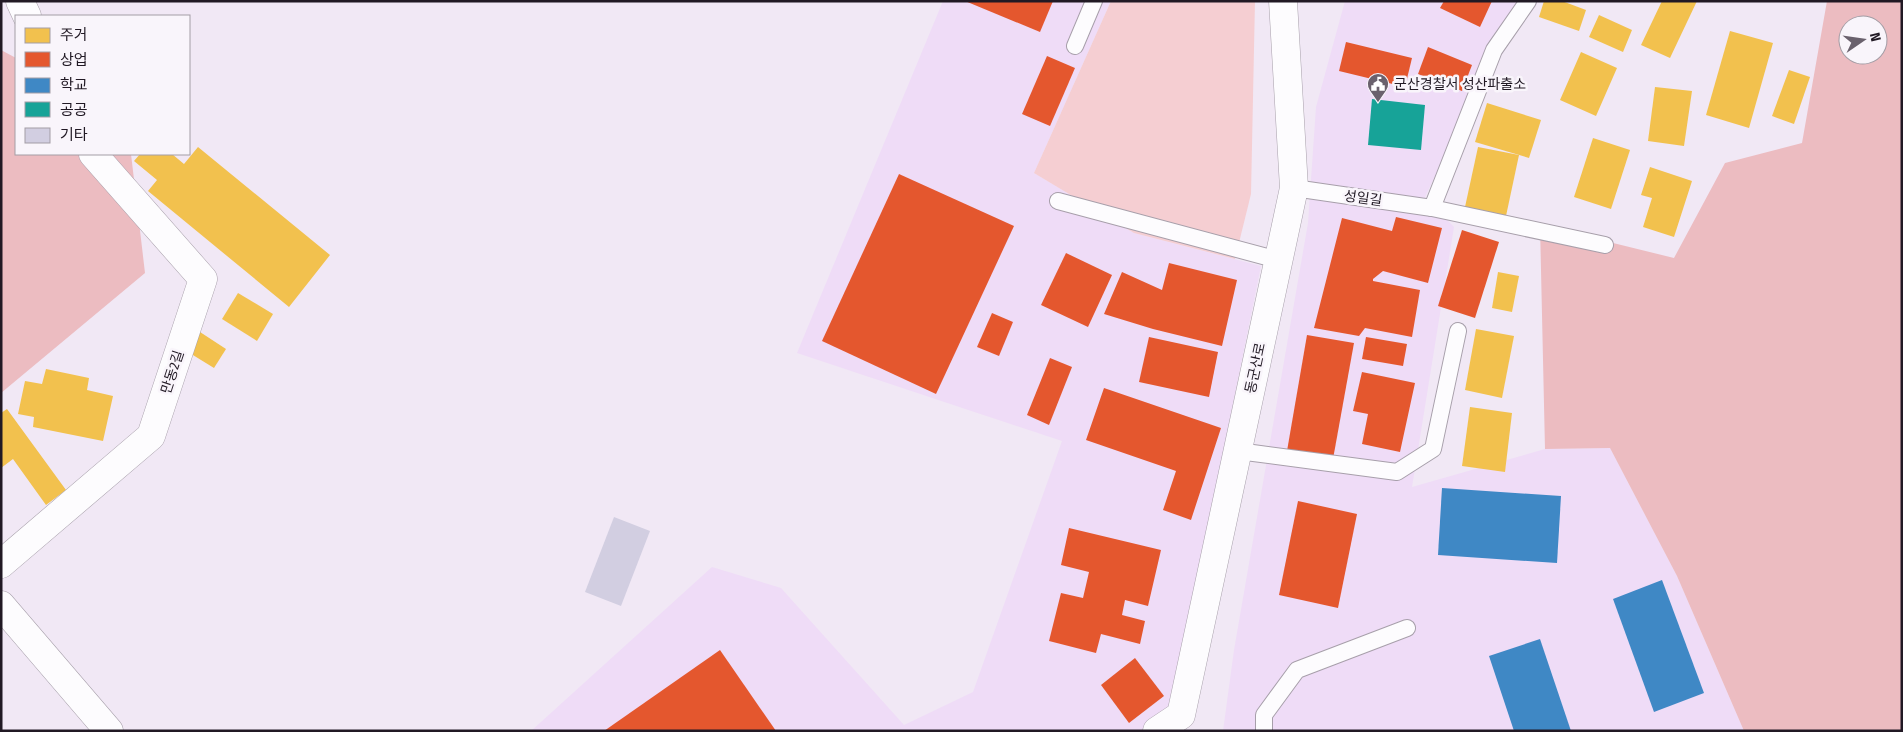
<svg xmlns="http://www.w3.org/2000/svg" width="1903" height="732" viewBox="0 0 1903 732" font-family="'Fira Sans Condensed','Noto Sans KR',sans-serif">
	<rect width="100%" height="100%" fill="#f1e8f5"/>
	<g fill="#efdcf7">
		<polygon points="943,1 1111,1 1034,173 1134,233 1261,266 1171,709 1140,731 531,731 712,567 781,588 904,725 973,692 1062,441 797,353"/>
		<polygon points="1345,1 1519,1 1425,197 1454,227 1412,487 1545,449 1610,448 1677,576 1744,731 1223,731 1234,650 1308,223 1316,107"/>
	</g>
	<polygon fill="#f5ced2" points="1111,1 1255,1 1251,194 1235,259 1134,233 1034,173"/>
	<g fill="#ecbcc1" fill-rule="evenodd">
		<path d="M1827,1H1902V731H1744L1677,576L1610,448L1545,449L1540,225L1674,258L1725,163L1802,143ZM1848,25H1878V55H1848Z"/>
		<polygon points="1,50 16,58 16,154 131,154 145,273 1,393"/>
	</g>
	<g fill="#f2c14e">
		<polygon points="1544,1 1562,1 1586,10 1579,31 1539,17"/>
		<polygon points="1662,1 1697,1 1670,58 1641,45"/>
		<polygon points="1599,15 1632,30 1623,52 1589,37"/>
		<polygon points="1730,31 1773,43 1749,128 1706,115"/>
		<polygon points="1581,52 1617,68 1596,116 1560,100"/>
		<polygon points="1789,70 1810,77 1794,124 1772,116"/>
		<polygon points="1655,87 1692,91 1684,146 1648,141"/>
		<polygon points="1487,103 1541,120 1529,158 1475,142"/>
		<polygon points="1593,138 1630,150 1611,209 1574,197"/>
		<polygon points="198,147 330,255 289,307 148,191 157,180 134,161 140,154 172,154 184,164"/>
		<polygon points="1478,147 1519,155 1506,216 1465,207"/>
		<polygon points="1650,167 1692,181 1674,237 1643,227 1652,198 1641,195"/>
		<polygon points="1498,272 1519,276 1512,312 1492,308"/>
		<polygon points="238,293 273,314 257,341 222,319"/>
		<polygon points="1476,329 1514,336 1502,398 1465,390"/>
		<polygon points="200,332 226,349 214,368 188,352"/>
		<polygon points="46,369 89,378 87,390 113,396 103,441 33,427 34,417 18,414 25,381 42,384"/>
		<polygon points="1470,407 1512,413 1505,472 1462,466"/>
		<polygon points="7,409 66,490 46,505 13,459 1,468 1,413"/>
	</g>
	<g fill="#e4572e">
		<polygon points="965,1 1053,1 1040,32"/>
		<polygon points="1444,1 1492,1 1480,27 1440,8"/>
		<polygon points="1346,42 1412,58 1405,87 1339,71"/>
		<polygon points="1428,47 1472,65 1462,91 1418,74"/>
		<polygon points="1047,56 1075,68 1050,126 1022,114"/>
		<polygon points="899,174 1014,226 936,394 822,341"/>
		<polygon points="1396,217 1442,228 1428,283 1383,271 1373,279 1373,281 1420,290 1412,337 1365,328 1359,336 1314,328 1342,218 1392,231"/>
		<polygon points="1462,230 1499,242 1475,318 1438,306"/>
		<polygon points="1066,253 1112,275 1088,327 1041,305"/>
		<polygon points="1169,263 1237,280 1222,346 1153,329 1104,314 1122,272 1162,290"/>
		<polygon points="992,313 1013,322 999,356 977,347"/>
		<polygon points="1307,335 1354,343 1333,459 1287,451"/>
		<polygon points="1149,337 1218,352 1209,397 1139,382"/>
		<polygon points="1366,337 1407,344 1403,366 1362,359"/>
		<polygon points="1050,358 1072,367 1049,425 1027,415"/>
		<polygon points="1362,372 1415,383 1400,452 1362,444 1368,414 1353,411"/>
		<polygon points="1104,388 1221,428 1191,520 1163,510 1176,471 1086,440"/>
		<polygon points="1298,501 1357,514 1338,608 1279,595"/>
		<polygon points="1069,528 1161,550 1148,606 1125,600 1122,615 1145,621 1140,644 1101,634 1096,653 1049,641 1061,593 1083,598 1089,572 1061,565"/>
		<polygon points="720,650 776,731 604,731"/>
		<polygon points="1135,658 1164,696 1129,723 1101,685"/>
	</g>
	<g fill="#3f88c5">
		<polygon points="1442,488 1561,496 1557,563 1438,555"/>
		<polygon points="1662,580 1704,693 1654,712 1613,599"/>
		<polygon points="1540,639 1571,731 1514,731 1489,656"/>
	</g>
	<polygon fill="#17a398" points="1372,99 1425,105 1421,150 1368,145"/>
	<polygon fill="#d2cee1" points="614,517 650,531 621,606 585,592"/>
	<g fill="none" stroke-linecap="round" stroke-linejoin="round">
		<g stroke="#a79faa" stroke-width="18">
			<g id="service">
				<polyline points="1075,46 1094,1"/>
				<polyline points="1294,188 1432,208 1605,245"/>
				<polyline points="1058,201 1278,260"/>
				<polyline points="1432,208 1494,50 1528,1"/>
				<polyline points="1238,451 1397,472 1433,449 1458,331"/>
				<polyline points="1264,731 1264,715 1297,670 1407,628"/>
			</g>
		</g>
		<g stroke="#a79faa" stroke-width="29">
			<g id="minor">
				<polyline points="20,1 27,16"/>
				<polyline points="1,564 151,436 203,279 93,154"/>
				<polyline points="1,605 109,731"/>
			</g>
		</g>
		<g stroke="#a79faa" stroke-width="29">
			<polyline id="secondary" points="1157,731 1181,715 1294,188 1283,1"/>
		</g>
		<use href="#service" stroke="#fdfcfe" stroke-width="16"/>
		<use href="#minor" stroke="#fdfcfe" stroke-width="28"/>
		<use href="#secondary" stroke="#fdfcfe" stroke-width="28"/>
	</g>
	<defs>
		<g id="civic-pin" transform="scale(1.125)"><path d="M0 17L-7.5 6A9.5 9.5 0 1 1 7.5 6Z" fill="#6a616d" stroke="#f9f5fb"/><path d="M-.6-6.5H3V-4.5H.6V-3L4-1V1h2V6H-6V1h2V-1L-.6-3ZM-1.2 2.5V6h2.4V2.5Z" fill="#fff"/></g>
	</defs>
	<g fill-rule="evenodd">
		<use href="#civic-pin" x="1378" y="84"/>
	</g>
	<g text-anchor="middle" stroke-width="5" stroke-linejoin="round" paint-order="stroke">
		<g font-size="14" fill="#211924" stroke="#f9f5fb" text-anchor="start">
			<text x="1394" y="89">군산경찰서 성산파출소</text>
		</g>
		<g font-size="14" fill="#211924" stroke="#f9f5fb">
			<text transform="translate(1363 198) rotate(8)" y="5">성일길</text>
			<text transform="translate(1255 368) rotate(-78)" y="5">동군산로</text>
			<text transform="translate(172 372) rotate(-72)" y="5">만동2길</text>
		</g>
	</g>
	<rect width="1903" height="732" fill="none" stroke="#211924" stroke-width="5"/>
	<rect x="15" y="15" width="175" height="140" fill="#f9f5fb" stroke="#a39da5"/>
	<rect x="25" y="28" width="25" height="15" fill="#f2c14e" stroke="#a39da5"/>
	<text x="60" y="40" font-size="15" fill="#211924">주거</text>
	<rect x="25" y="52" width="25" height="15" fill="#e4572e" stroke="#a39da5"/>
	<text x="60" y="65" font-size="15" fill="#211924">상업</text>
	<rect x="25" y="78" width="25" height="15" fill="#3f88c5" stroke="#a39da5"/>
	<text x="60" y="90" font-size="15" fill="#211924">학교</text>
	<rect x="25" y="102" width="25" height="15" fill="#17a398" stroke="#a39da5"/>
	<text x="60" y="115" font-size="15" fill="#211924">공공</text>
	<rect x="25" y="128" width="25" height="15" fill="#d2cee1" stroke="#a39da5"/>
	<text x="60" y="140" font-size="15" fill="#211924">기타</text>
	<g transform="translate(1863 40) rotate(77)"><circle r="24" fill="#f9f5fb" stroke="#a39da5"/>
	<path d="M0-4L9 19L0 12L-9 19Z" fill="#6a616d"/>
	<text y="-8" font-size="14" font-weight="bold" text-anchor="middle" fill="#211924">N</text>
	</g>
</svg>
